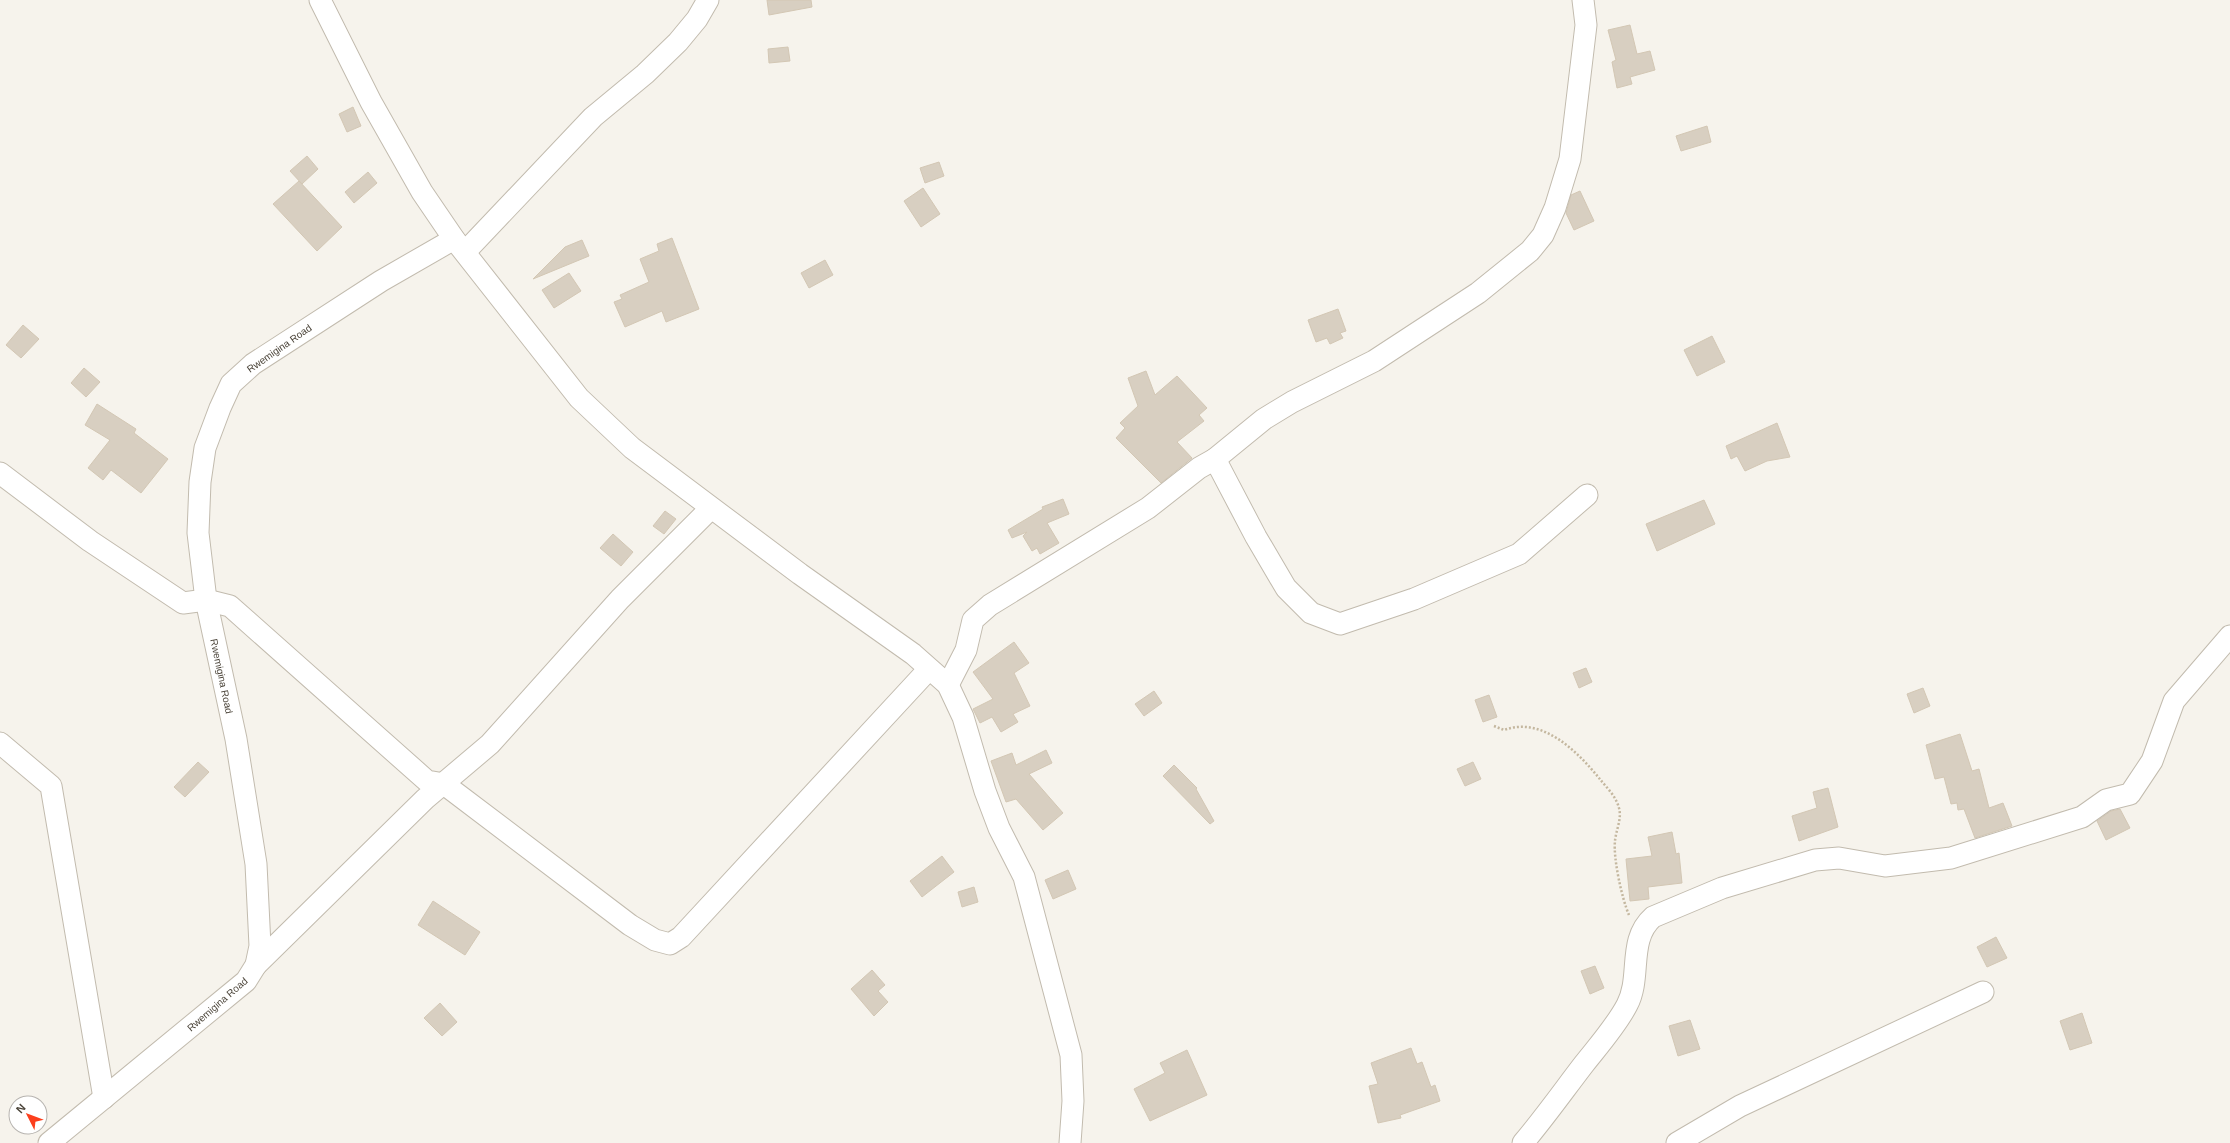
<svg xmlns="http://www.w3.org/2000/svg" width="2230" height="1143" viewBox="0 0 2230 1143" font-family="Arial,sans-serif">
	<rect width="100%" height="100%" fill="#f6f3ec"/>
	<g fill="#d8cfc1" stroke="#d3c7b4">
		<polygon points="767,0 811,0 812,7 769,15"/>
		<polygon points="1630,25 1637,54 1650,51 1655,70 1630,77 1632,84 1617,88 1612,62 1616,60 1608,30"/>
		<polygon points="788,47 790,61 769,63 768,49"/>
		<polygon points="353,107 361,126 347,132 339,114"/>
		<polygon points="1707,126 1711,142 1681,151 1676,136"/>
		<polygon points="307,156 318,169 302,184 290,171"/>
		<polygon points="939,162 944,176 925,183 920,168"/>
		<polygon points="368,172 377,183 354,203 345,192"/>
		<polygon points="299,181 342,227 317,251 273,204"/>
		<polygon points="923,188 940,214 921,227 904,201"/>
		<polygon points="1580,191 1594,221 1574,230 1566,213 1571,195"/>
		<polygon points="672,238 699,309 666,322 662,311 625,327 614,302 622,299 620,295 649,282 640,259 659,251 657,244"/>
		<polygon points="582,240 589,256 533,279 565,247"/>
		<polygon points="825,260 833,275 809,288 801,273"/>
		<polygon points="569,273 581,291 554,308 542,290"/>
		<polygon points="1338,309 1346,331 1340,333 1343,338 1330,344 1327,338 1316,342 1308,320"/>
		<polygon points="23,325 39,339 21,358 6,345"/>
		<polygon points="1712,336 1725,362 1697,376 1684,350"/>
		<polygon points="84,368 100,382 86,397 71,383"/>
		<polygon points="1146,371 1155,395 1177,376 1207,408 1199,415 1204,421 1177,442 1192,458 1161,483 1116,438 1125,428 1120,423 1138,406 1128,378"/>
		<polygon points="97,404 136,429 134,433 168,459 141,493 111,470 103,480 88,468 110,440 85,425"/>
		<polygon points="1777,423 1790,457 1767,461 1745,471 1737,456 1731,459 1726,446"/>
		<polygon points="1063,499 1069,514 1047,523 1059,543 1040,554 1037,548 1032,551 1023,536 1027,532 1012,538 1008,530 1043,509 1042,507"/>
		<polygon points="1704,500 1715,524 1657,551 1646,524"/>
		<polygon points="665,511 676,519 664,534 653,526"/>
		<polygon points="613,534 633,552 621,566 600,548"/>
		<polygon points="1014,642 1029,663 1014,673 1030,706 1013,714 1018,722 1001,732 992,717 980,723 973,709 993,699 973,672"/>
		<polygon points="1586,668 1592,682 1579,688 1573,673"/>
		<polygon points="1923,688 1930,706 1914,713 1907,694"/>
		<polygon points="1154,691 1162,703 1144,716 1135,704"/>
		<polygon points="1489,695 1497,717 1483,722 1475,700"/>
		<polygon points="1960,734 1972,771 1979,769 1989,808 2003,803 2012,826 1975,838 1964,809 1958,810 1957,803 1951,804 1944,777 1935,779 1926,745"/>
		<polygon points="1046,750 1052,763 1029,774 1063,813 1043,830 1016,799 1006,802 991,761 1012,753 1016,765"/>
		<polygon points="198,762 209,772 185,797 174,787"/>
		<polygon points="1473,762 1481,779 1465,786 1457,769"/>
		<polygon points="1174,765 1197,788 1196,789 1214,821 1210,824 1163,776"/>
		<polygon points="1828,788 1838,827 1799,841 1792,816 1817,808 1813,792"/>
		<polygon points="2120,809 2130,828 2106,840 2097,821 2111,811"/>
		<polygon points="1672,832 1676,854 1679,853 1682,883 1648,887 1649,899 1630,901 1626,859 1652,856 1648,837"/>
		<polygon points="942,856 954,872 922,897 910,881"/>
		<polygon points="1068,870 1076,889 1053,899 1045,880"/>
		<polygon points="974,887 978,902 962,907 958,892"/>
		<polygon points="433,901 480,932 465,955 418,925"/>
		<polygon points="1996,937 2007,958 1987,967 1977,947"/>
		<polygon points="1595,966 1604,988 1590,994 1581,971"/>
		<polygon points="872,970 885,985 878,991 888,1002 874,1016 851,989"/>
		<polygon points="440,1003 457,1022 442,1036 424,1018"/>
		<polygon points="2082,1013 2092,1043 2070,1050 2060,1021"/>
		<polygon points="1690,1020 1700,1049 1678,1056 1669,1026"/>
		<polygon points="1411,1048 1417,1064 1422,1062 1431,1087 1435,1085 1440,1101 1400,1115 1401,1118 1378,1123 1369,1086 1378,1084 1371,1063"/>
		<polygon points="1187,1050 1207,1095 1150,1121 1134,1089 1165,1073 1160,1063"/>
	</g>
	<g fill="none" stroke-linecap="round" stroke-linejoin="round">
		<g stroke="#c2bbae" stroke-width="23">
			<g id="street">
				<polyline points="320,0 371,102 422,192 454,239 579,398 632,448 800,574 913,654 948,685 963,717 985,791 999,828 1024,877 1071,1055 1073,1101 1070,1143"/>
				<polyline points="465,252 593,117 645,74 678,42 697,19 708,0"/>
				<polyline points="1215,459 1264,419 1292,402 1374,361 1478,293 1530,251 1543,235 1555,208 1570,159 1586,25 1583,0"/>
				<polyline points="0,473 90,541 183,603 206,600 230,606 427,781 444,784 630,925 655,940 670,944 681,937 929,669"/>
				<polyline points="948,685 966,650 973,620 990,605 1148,508 1199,468 1215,459 1256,537 1286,588 1311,613 1340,624 1414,599 1519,554 1587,495"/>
				<polyline points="0,743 51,786 104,1098"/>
				<polyline points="256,965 425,799 490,744 620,599 711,508"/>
				<polyline points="49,1143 246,981 256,965 260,946 256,864 236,739 206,600 198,533 200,482 205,448 220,408 231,384 253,364 381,281 454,239"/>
				<path d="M1523,1143C1545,1117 1564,1090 1584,1064C1599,1045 1616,1026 1627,1005C1642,977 1627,940 1653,917L1722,888L1815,860L1839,858L1885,866L1951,858L2082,817L2106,800L2130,794L2152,761L2174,701L2230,636"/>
				<polyline points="1677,1143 1740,1106 1983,992"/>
			</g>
		</g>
		<path stroke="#c4b79f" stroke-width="2.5" stroke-dasharray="2 2" stroke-linecap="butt" d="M1494,726L1504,730C1542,716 1577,751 1599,778C1606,787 1616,796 1619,808C1622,819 1616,830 1615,841C1613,858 1622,899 1629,915"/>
		<use href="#street" stroke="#fff" stroke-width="21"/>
	</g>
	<g text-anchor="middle" stroke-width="3" stroke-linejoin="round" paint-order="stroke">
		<g font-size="10" fill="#4b4439" stroke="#fff">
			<text transform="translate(279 348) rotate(-35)" y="4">Rwemigina Road</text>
			<text transform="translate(222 676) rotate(78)" y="4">Rwemigina Road</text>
			<text transform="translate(217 1004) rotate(-41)" y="4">Rwemigina Road</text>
		</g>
	</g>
	<g transform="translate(28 1115) rotate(312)"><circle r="19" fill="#ffffff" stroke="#b7b4b0"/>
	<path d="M0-3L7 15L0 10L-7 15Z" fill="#fc3f1d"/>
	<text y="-6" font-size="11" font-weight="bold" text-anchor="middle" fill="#4b4439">N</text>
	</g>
</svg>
